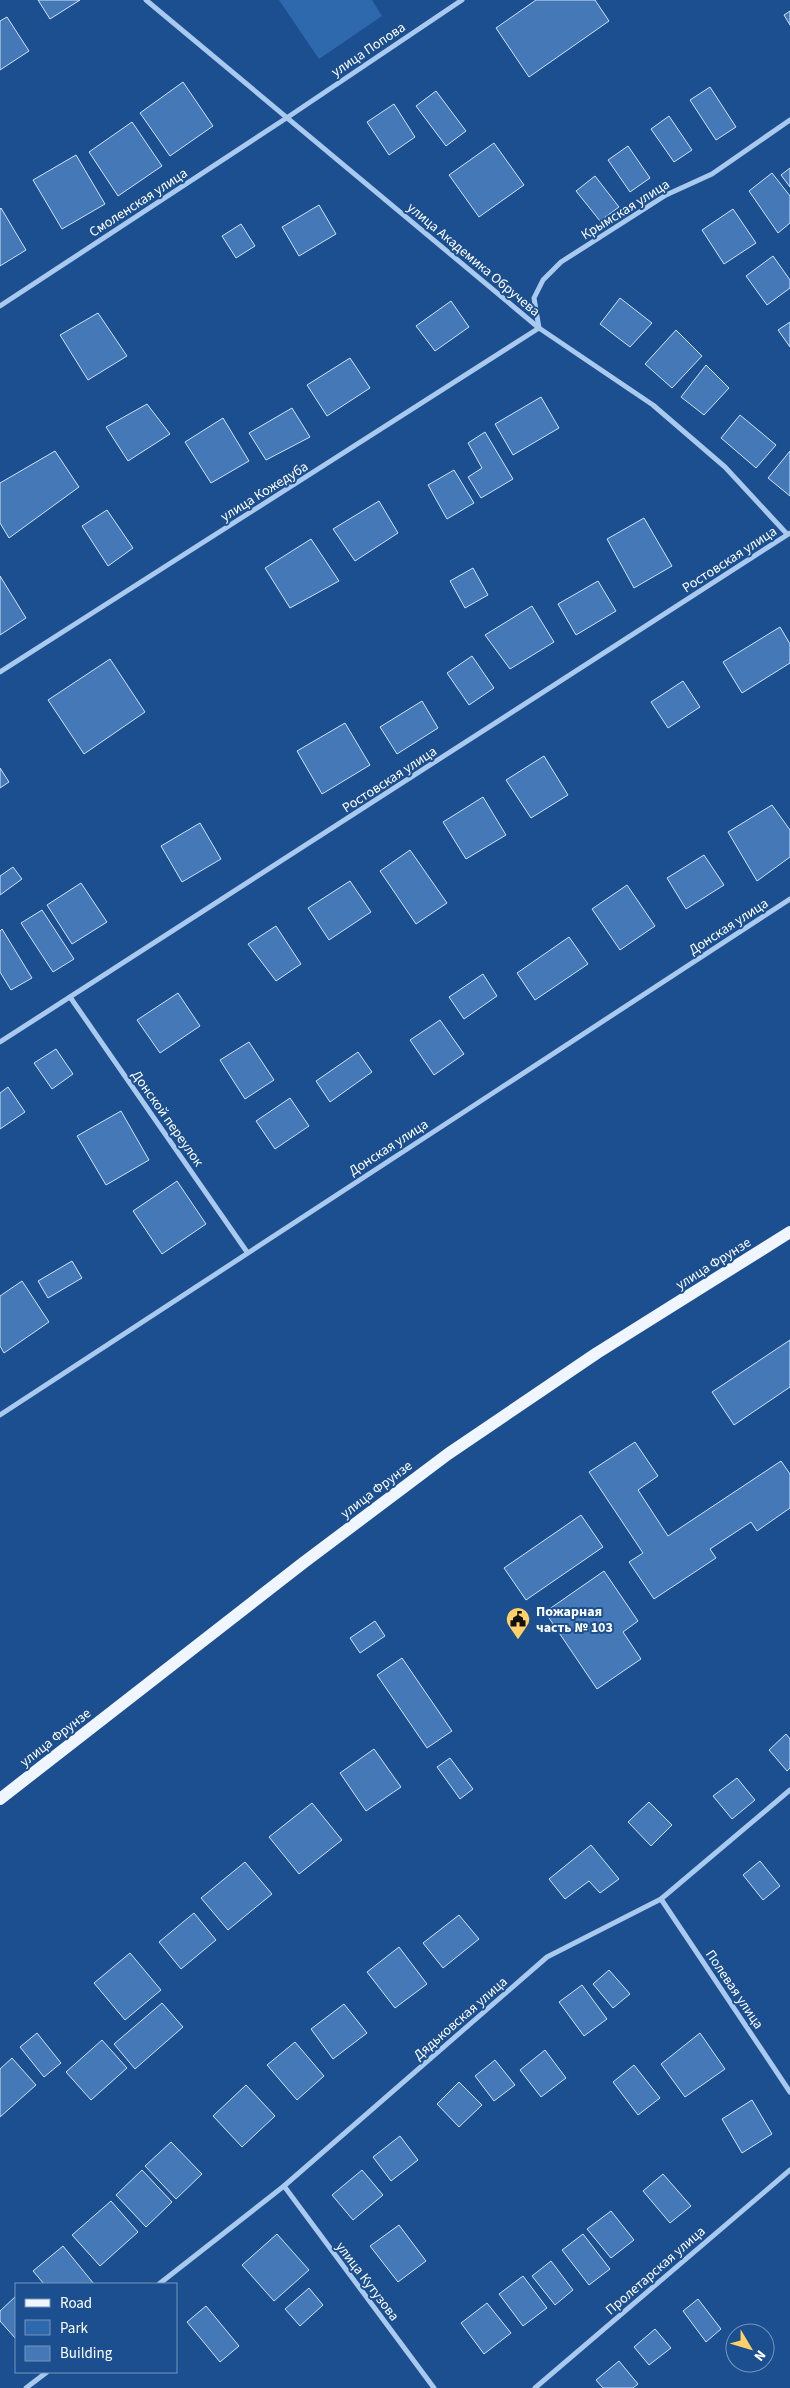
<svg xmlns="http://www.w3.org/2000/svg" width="790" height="2388" viewBox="0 0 790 2388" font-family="'Source Sans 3',sans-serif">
	<rect width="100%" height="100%" fill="#1b4f8f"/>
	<polygon fill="#2e69ad" points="279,0 372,0 382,16 319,59"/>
	<g fill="#4478b7" stroke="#cfe3fa">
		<polygon points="38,0 80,0 50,19"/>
		<polygon points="536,0 595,0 609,21 529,77 496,28"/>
		<polygon points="790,11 790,25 784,15"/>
		<polygon points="7,17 29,51 0,70 0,21"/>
		<polygon points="183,82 213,126 170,156 140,113"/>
		<polygon points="710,87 736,127 716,140 690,100"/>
		<polygon points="436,91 466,131 446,146 416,106"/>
		<polygon points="394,104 415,137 389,155 367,122"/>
		<polygon points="669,116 692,150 674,162 651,129"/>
		<polygon points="132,122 162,166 118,196 89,152"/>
		<polygon points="494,143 524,185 479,217 449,175"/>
		<polygon points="628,146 650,178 630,192 608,160"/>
		<polygon points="76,155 105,204 62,229 33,180"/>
		<polygon points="790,168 790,187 781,175"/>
		<polygon points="772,173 790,196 790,223 778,233 749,191"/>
		<polygon points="595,176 619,207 600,221 576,191"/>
		<polygon points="319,205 336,234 299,256 282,227"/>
		<polygon points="1,208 26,250 0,266 0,209"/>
		<polygon points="733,209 756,243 724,264 702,230"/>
		<polygon points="241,224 255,246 236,258 222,236"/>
		<polygon points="773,256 790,280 790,288 767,305 746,276"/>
		<polygon points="620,298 652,323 630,347 600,324"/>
		<polygon points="451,301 469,327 435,351 416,326"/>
		<polygon points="98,313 127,356 88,380 60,335"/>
		<polygon points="790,322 790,347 778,330"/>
		<polygon points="676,330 702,356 672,388 645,364"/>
		<polygon points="350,358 370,388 327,416 307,385"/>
		<polygon points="706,365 729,388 704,415 681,397"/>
		<polygon points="541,397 559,428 513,455 495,424"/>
		<polygon points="147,404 170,434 128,461 106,427"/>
		<polygon points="292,408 310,437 266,460 249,433"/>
		<polygon points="740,415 776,445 756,468 721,438"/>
		<polygon points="223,418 249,461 211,483 185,442"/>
		<polygon points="485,432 513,479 481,498 468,477 482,468 468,443"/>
		<polygon points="55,451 79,487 9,538 0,523 0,483"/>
		<polygon points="790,451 790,496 768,478"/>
		<polygon points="454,470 474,503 447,519 428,485"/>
		<polygon points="379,501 398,533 355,561 333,529"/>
		<polygon points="107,510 133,548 108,566 82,526"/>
		<polygon points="644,518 672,566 634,588 607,539"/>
		<polygon points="311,539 339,581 290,608 265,568"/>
		<polygon points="473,568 488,595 465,608 450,581"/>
		<polygon points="0,576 26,618 0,635"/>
		<polygon points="598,581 616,611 576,635 558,604"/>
		<polygon points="532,606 554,642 510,669 485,635"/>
		<polygon points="780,627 790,644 790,663 742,693 723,662"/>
		<polygon points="472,656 494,688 469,705 447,673"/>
		<polygon points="110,659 145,712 84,754 48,700"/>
		<polygon points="683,681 700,707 668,728 651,702"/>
		<polygon points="422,701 438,728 397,754 380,727"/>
		<polygon points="345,723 370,765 322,794 297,751"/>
		<polygon points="544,756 568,795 531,818 506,780"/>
		<polygon points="0,768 9,782 0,788"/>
		<polygon points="483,797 506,835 466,859 443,822"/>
		<polygon points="772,805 790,830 790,857 757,881 728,832"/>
		<polygon points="200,823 221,859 182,882 161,846"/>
		<polygon points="410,850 447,903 416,924 380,871"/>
		<polygon points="704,855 724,885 686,909 667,878"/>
		<polygon points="13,867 22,879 0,895 0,876"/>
		<polygon points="350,881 371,912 329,940 308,908"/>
		<polygon points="81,883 107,922 72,944 47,905"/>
		<polygon points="627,885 655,926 620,950 592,909"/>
		<polygon points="42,910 74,959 53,972 21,923"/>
		<polygon points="276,926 301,964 276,981 248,944"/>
		<polygon points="2,929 32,978 11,990 0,972 0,931"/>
		<polygon points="569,937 588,964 535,1000 517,973"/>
		<polygon points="483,974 497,996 464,1019 449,997"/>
		<polygon points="178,993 200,1026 160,1053 137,1020"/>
		<polygon points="440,1020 464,1054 434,1075 410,1040"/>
		<polygon points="249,1042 274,1080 245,1099 220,1060"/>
		<polygon points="56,1049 73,1074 52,1089 34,1063"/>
		<polygon points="358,1052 372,1072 330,1102 316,1081"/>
		<polygon points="8,1087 25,1112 0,1129 0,1093"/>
		<polygon points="290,1098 309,1126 275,1149 256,1121"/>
		<polygon points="121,1111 149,1160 106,1185 77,1136"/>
		<polygon points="177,1181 206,1224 162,1254 133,1211"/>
		<polygon points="72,1261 82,1278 48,1298 38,1281"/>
		<polygon points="22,1281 49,1322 4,1353 0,1346 0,1296"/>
		<polygon points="790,1340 790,1387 734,1425 712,1392"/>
		<polygon points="635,1442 658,1476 638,1490 668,1536 781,1461 790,1474 790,1508 757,1531 751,1522 710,1549 716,1558 654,1599 629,1562 643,1553 589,1472"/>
		<polygon points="581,1515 603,1547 526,1600 504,1568"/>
		<polygon points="604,1571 638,1621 623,1632 641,1659 597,1689 545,1612"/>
		<polygon points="375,1621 385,1636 360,1653 350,1638"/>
		<polygon points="402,1658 452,1731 427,1748 377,1675"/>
		<polygon points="786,1734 790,1739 790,1768 787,1771 769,1750"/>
		<polygon points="374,1749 401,1787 366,1811 340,1773"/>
		<polygon points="450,1758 473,1789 460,1799 437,1767"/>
		<polygon points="737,1778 755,1800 732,1819 713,1796"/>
		<polygon points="649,1802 672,1825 651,1846 628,1822"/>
		<polygon points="312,1803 342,1840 299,1874 269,1837"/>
		<polygon points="591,1845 619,1879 600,1893 589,1881 565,1899 549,1879"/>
		<polygon points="760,1861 780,1886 763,1900 743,1875"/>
		<polygon points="245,1862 272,1894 228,1930 201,1898"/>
		<polygon points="194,1913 216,1940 181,1969 159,1942"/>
		<polygon points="459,1915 479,1939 443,1968 423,1943"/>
		<polygon points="399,1947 427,1984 395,2008 367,1972"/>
		<polygon points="130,1953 161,1990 125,2020 94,1983"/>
		<polygon points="609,1970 630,1994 613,2008 593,1984"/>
		<polygon points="582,1985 607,2019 584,2036 559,2002"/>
		<polygon points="162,2003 183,2027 135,2069 114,2044"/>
		<polygon points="344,2004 367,2033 333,2059 311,2029"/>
		<polygon points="37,2033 61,2063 44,2077 20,2047"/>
		<polygon points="700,2033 725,2069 685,2097 661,2064"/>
		<polygon points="102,2040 127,2068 91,2100 66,2072"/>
		<polygon points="295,2042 324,2076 297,2100 267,2065"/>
		<polygon points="545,2050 566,2078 541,2097 520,2070"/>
		<polygon points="12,2058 36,2085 0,2117 0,2069"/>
		<polygon points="495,2060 515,2085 494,2101 475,2076"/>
		<polygon points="634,2065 660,2098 638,2115 613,2082"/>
		<polygon points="459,2082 482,2105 459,2127 437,2104"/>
		<polygon points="246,2085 275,2116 242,2147 213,2116"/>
		<polygon points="752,2100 772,2134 742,2153 722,2119"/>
		<polygon points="400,2136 418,2160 391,2181 373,2157"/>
		<polygon points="171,2142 202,2174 176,2199 145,2166"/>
		<polygon points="142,2170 172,2202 146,2227 116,2195"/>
		<polygon points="362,2170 383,2195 353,2220 332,2195"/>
		<polygon points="663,2174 691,2206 670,2223 643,2191"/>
		<polygon points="111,2201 138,2232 100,2266 72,2235"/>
		<polygon points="611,2211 634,2240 611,2258 587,2229"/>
		<polygon points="399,2225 426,2261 398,2282 370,2246"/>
		<polygon points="277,2234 309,2270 274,2301 242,2265"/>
		<polygon points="583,2234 610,2269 589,2285 562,2250"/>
		<polygon points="63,2246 94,2284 44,2284 33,2271"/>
		<polygon points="551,2261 573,2290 555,2305 532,2276"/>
		<polygon points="523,2276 547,2308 523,2326 499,2294"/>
		<polygon points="309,2288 323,2305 300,2326 285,2309"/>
		<polygon points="16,2296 16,2339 0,2321 0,2311"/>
		<polygon points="698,2299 721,2329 706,2342 683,2311"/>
		<polygon points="487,2303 511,2333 484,2354 461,2323"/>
		<polygon points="206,2306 239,2346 220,2362 187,2322"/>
		<polygon points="655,2329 671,2348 649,2365 634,2347"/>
		<polygon points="619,2361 638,2384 633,2388 603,2388 596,2380"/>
	</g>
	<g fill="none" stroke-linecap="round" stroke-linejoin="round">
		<g stroke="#a9c9ee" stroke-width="5">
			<polyline points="146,0 539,328 653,405 725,467 787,534"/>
			<polyline points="0,306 288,117 462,0"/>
			<polyline points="0,672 539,328 534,298 543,280 561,262 666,195 712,174 790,120"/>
			<polyline points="70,997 247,1252"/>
			<polyline points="0,1042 790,533"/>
			<polyline points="0,1415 790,899"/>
			<polyline points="661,1899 790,2092"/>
			<polyline points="284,2186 434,2388"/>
			<polyline points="159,2284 284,2186 547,1957 661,1899 790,1790"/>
			<polyline points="26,2388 47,2372"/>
			<polyline points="535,2388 790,2170"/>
		</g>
		<polyline stroke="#f0f6ff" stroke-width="12" points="0,1799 303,1563 448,1454 597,1353 790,1232"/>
	</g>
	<defs>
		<g id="civic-pin" transform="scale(1.25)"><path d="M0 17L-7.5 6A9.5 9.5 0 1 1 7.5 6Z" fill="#ffd166" stroke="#1b4f8f"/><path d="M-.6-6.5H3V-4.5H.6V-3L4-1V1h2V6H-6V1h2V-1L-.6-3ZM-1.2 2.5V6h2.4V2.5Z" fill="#111"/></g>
	</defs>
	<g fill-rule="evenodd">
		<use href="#civic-pin" x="518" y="1619"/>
	</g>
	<g text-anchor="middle" stroke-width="4" stroke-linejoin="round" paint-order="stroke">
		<g font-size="14" fill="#fff" stroke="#1b4f8f">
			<text transform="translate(368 49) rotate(-34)" y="5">улица Попова</text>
			<text transform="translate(138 202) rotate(-33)" y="5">Смоленская улица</text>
			<text transform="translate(625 209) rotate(-32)" y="5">Крымская улица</text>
			<text transform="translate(474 259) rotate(40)" y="5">улица Академика Обручева</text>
			<text transform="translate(264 491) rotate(-32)" y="5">улица Кожедуба</text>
			<text transform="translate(729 559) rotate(-33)" y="5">Ростовская улица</text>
			<text transform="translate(389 779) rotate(-33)" y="5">Ростовская улица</text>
			<text transform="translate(728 926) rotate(-33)" y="5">Донская улица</text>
			<text transform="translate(168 1118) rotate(55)" y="5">Донской переулок</text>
			<text transform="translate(388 1147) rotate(-33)" y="5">Донская улица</text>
			<text transform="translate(713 1263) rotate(-32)" y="5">улица Фрунзе</text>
			<text transform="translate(376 1489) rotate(-37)" y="5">улица Фрунзе</text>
			<text transform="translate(55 1737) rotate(-38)" y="5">улица Фрунзе</text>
			<text transform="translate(735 1989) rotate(56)" y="5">Полевая улица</text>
			<text transform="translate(460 2018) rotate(-41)" y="5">Дядьковская улица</text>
			<text transform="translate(655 2270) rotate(-41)" y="5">Пролетарская улица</text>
			<text transform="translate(368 2281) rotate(53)" y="5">улица Кутузова</text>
		</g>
		<g font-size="14" font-weight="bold" fill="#fff" stroke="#1b4f8f" text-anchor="start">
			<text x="536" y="1616">Пожарная<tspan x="536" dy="16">часть № 103</tspan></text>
		</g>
	</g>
	<rect x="15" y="2283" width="162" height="90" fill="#1b4f8f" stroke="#7695bc"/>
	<rect x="25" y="2299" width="25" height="8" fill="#f0f6ff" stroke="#7695bc"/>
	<text x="60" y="2308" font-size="15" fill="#ffffff">Road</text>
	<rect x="25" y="2320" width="25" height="15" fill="#2e69ad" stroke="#7695bc"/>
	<text x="60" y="2333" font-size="15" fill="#ffffff">Park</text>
	<rect x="25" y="2346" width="25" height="15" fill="#4478b7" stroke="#7695bc"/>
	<text x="60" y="2358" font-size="15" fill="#ffffff">Building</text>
	<g transform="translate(750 2348) rotate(128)"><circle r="24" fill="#1b4f8f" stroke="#7695bc"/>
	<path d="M0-4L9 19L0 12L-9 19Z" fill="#ffd166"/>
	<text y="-8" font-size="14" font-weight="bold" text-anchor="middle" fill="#ffffff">N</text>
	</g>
</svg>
